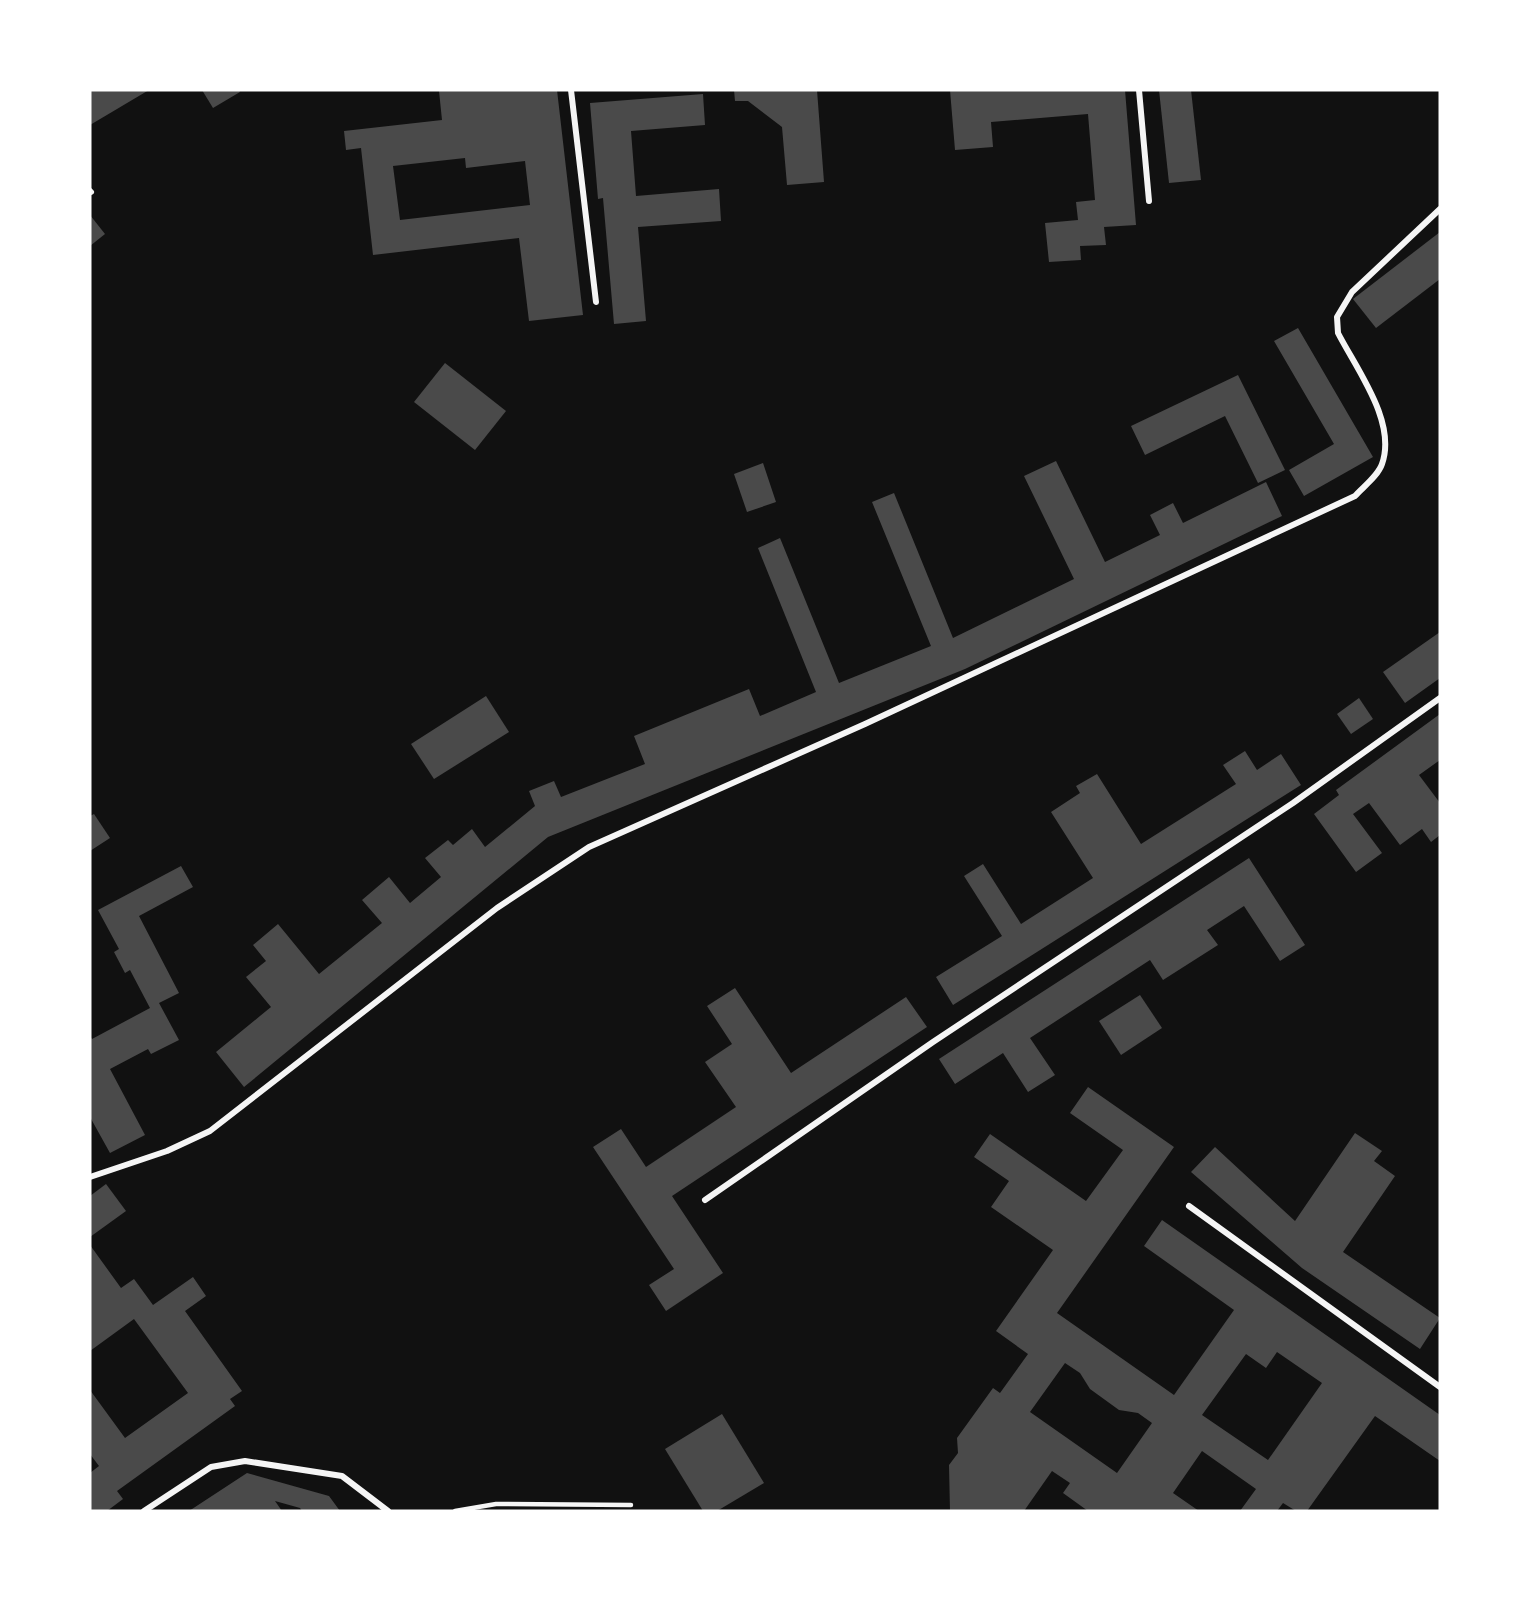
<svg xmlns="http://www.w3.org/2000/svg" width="1530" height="1601" viewBox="0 0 1530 1601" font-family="'Archivo Narrow',sans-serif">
	<rect width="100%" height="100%" fill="#111"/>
	<g fill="#4a4a4a" fill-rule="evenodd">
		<polygon points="90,90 149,90 90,125"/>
		<polygon points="202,90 239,90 240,92 213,108"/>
		<path d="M557,90L583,315L529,321L519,238L373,255L361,148L346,150L344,131L442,120L439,91ZM465,158L466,168L525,161L530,205L400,220L393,166Z"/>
		<polygon points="734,90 817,90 824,182 787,185 782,127 748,101 735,101"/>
		<polygon points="950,90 1125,90 1136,225 1104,227 1106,245 1080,246 1081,260 1049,262 1045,223 1078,220 1076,202 1095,200 1088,114 991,122 993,147 955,150"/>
		<polygon points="1159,90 1191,90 1201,180 1169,183"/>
		<polygon points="703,94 705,125 631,131 636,196 719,189 721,221 638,227 646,321 614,324 603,198 598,199 590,103"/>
		<polygon points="90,215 105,234 90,246"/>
		<polygon points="1440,232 1440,279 1376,328 1353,299"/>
		<polygon points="1298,328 1373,457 1304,496 1289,470 1334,444 1274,341"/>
		<polygon points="445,363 506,411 475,450 414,402"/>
		<polygon points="1238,375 1285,470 1258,483 1225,416 1145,455 1131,426"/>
		<polygon points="1056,461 1105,562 1160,535 1150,515 1173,503 1183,523 1266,482 1282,516 965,669 548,837 244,1087 216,1052 271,1007 246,977 266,961 253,945 278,924 319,974 382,923 362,900 389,877 410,903 441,877 425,858 448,840 453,845 472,829 485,847 535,806 529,791 554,781 561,797 645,764 634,736 749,689 760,716 816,692 758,548 780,538 839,683 931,646 872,502 894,493 953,638 1074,579 1024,476"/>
		<polygon points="763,463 776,502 747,512 734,474"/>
		<polygon points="1440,632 1440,678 1405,703 1383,672"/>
		<polygon points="486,696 509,732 434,779 411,744"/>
		<polygon points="1359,698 1373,719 1351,734 1337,714"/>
		<polygon points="1440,714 1440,760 1419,775 1440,803 1440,835 1431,842 1422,829 1400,845 1369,803 1353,814 1382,853 1356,872 1314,814 1339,795 1336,790"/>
		<polygon points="1245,751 1257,770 1281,754 1301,785 953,1005 936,977 1002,936 964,876 983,864 1021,924 1093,878 1051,812 1080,793 1076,786 1097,774 1141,844 1236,784 1223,765"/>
		<polygon points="94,814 110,838 90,851 90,816"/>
		<polygon points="1249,858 1305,945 1280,961 1244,906 1207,930 1218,945 1163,980 1150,960 1030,1038 1055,1075 1028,1092 1003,1053 955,1084 939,1059"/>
		<polygon points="181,866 193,887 139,916 179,993 159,1003 179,1040 151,1054 148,1049 110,1069 145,1135 110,1153 90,1117 90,1036 92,1039 150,1008 130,970 125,973 114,952 119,949 98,910"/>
		<polygon points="735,988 791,1073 906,997 927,1027 672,1196 723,1273 666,1311 649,1285 674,1269 593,1147 621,1129 646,1167 736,1107 705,1062 732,1044 707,1006"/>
		<polygon points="1140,995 1162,1028 1121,1055 1099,1021"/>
		<path d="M1088,1087L1174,1147L1057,1313L1174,1395L1234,1310L1144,1246L1162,1220L1440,1415V1461L1375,1416L1307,1511H1296L1283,1503L1277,1511H1240L1256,1489L1202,1451L1173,1493L1199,1511H1088L1063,1493L1070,1483L1052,1471L1024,1511H950L949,1465L958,1453L957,1438L993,1388L1000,1393L1028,1354L996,1331L1053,1250L991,1207L1009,1181L974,1157L990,1134L1086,1201L1123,1150L1070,1113ZM1277,1352L1322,1383L1268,1460L1202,1415L1246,1354L1266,1368ZM1065,1363L1080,1373L1090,1389L1119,1410L1138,1413L1152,1423L1117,1473L1030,1412Z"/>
		<polygon points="1355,1133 1382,1151 1374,1161 1395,1176 1343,1252 1440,1318 1420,1349 1302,1268 1191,1172 1215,1147 1295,1221"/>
		<polygon points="106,1184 126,1211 90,1237 90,1196"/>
		<polygon points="90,1245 121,1288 134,1279 153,1305 193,1277 206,1296 185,1311 242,1391 230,1399 235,1406 117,1491 123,1499 107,1511 90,1511 90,1473 99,1466 90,1454 90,1390 125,1438 188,1393 134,1319 90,1351"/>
		<polygon points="722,1414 764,1483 717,1511 703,1511 665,1449"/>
		<polygon points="247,1473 329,1496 340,1511 302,1511 300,1508 275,1501 282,1511 189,1511"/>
	</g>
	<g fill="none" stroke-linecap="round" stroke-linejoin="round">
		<polyline stroke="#f5f5f5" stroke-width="4.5" points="455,1511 496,1504 631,1505"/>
		<g stroke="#f5f5f5" stroke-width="6">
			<polyline points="571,90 596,302"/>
			<polyline points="1139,90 1149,201"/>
			<polyline points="90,191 91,192"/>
			<path d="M90,1177L167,1151L210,1131L497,908L589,847L865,724L1355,496C1363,487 1378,476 1382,464C1397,422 1357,370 1338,333L1337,317L1352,292L1440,209"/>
			<polyline points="705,1200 933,1042 1293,803 1440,698"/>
			<polyline points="1189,1206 1440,1387"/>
			<polyline points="144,1511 211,1467 245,1461 342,1476 388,1511"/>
		</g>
	</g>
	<rect width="1530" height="1601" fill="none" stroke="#ffffff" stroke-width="183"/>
</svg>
